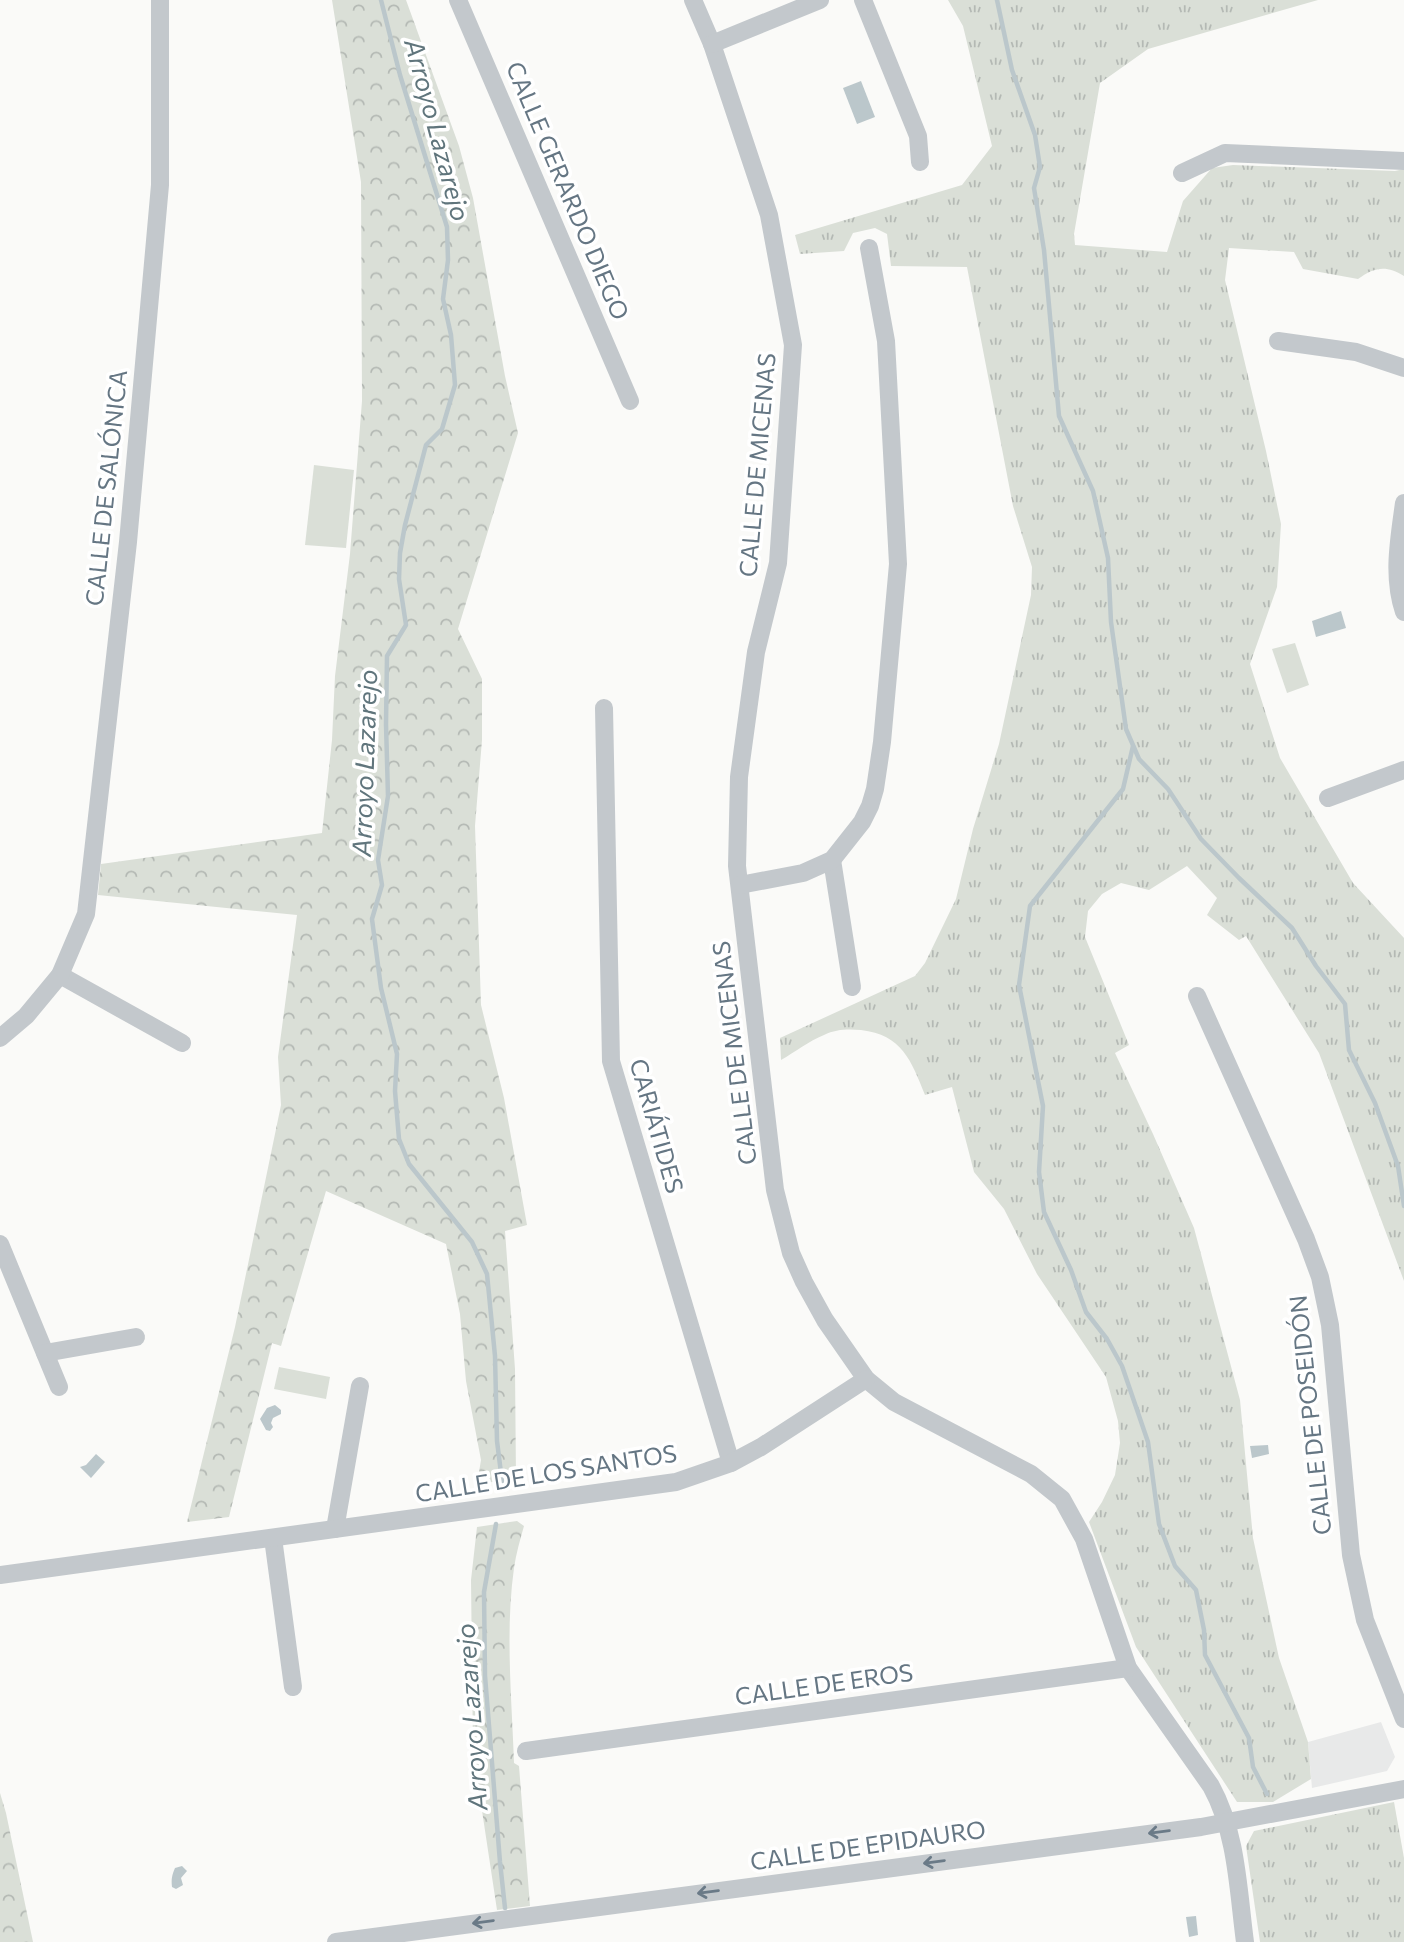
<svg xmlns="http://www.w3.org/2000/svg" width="1404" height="1942" viewBox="0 0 1404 1942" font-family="Commissioner,sans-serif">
	<defs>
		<pattern id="grass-tufts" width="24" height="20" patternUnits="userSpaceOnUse" patternTransform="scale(1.75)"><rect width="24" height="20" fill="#dadfd7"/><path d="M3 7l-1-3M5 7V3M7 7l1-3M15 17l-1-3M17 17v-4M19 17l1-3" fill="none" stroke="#b4b9b4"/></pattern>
		<pattern id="forest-crowns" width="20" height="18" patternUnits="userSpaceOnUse" patternTransform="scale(1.75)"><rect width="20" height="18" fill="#dadfd7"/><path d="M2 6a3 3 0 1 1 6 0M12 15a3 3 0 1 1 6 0" fill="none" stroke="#b4b9b4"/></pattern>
	</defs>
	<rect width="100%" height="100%" fill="#fafaf8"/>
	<polygon fill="#e8e9e9" points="1381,1722 1395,1757 1387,1771 1312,1788 1308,1742"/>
	<g fill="url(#grass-tufts)">
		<path d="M948,0H1318L1148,49L1100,83L1074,234L1075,245L1167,252L1183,201L1212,168L1233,165L1395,171L1404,169V276C1386,265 1375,267 1358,279L1303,269L1294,252L1229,248L1225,280L1266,451L1281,524L1277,587L1250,664L1280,758L1353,883L1404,938V1281L1319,1053L1246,936L1239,940L1207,915L1217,898L1187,866L1149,890L1121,883L1102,894L1088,911L1085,937L1129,1045L1115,1053L1153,1134L1194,1228L1240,1400L1253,1538L1279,1658L1308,1742L1311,1779L1273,1802H1237L1136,1647L1089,1522L1102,1502L1115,1475L1120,1443L1118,1421L1106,1377L1037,1274L1004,1209L974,1172L952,1087L925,1095C911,1060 902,1035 861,1030C848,1029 836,1029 824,1035C809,1041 795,1052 781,1060L780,1038L915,976L925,963L956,899L973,829L999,744L1031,595L1032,567L1013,506L967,267L891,266L887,234L875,228L853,233L844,251L800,254L795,235L962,185L992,146L963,26Z"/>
		<polygon points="1394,1802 1404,1858 1404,1942 1260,1942 1246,1846 1254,1831"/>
	</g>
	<g fill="url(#forest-crowns)">
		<polygon points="332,0 406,0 459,146 473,198 505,376 518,433 458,629 482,679 482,740 475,826 481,1005 504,1098 527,1225 505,1231 515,1369 516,1479 477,1484 481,1460 466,1381 460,1314 446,1244 326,1191 281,1346 272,1343 229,1517 187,1522 235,1327 281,1105 278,1057 297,915 98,895 101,864 322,833 332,740 335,676 350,554 362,401 361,182"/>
		<path d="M517,1521L524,1526C520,1540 516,1554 514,1568C505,1632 512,1701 514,1763L519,1766L530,1906L497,1910L473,1751L471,1580L477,1527Z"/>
		<polygon points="0,1793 6,1813 33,1942 0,1942"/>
	</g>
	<g fill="#dadfd7">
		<polygon points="314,465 354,470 346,548 305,545"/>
		<polygon points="1295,643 1309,685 1287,693 1272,649"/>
		<polygon points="279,1367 330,1377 326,1399 274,1389"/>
	</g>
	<g fill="#bbc7cb">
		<polygon points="861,81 875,117 857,124 843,88"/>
		<polygon points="1341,611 1346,628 1316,637 1312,621"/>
		<polygon points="275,1405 281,1410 281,1414 273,1418 271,1423 273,1427 270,1431 266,1430 260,1419 267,1408"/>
		<polygon points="1268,1445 1269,1454 1252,1458 1250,1446"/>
		<polygon points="96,1454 105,1462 91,1478 80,1467 86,1465"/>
		<path d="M182,1866L187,1871L181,1878L183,1885L176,1889L172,1887C171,1879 172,1875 175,1868Z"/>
		<polygon points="1196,1916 1198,1935 1189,1937 1186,1917"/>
	</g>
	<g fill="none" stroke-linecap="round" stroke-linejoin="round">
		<g stroke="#bbc7cb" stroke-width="4.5">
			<polyline points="381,0 400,75 447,227 448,260 443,299 451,335 455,385 442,429 426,445 405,525 400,553 399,579 406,625 387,656 386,724 388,796 378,860 382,885 372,919 381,988 397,1054 395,1091 399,1139 409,1164 472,1242 487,1274 495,1356 497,1441 502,1481"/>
			<polyline points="997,0 1012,70 1035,135 1040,167 1034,188 1044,250 1059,416 1093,491 1108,558 1111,622 1126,729 1139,759 1168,789 1201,839 1239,878 1292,928 1316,966 1345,1004 1349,1050 1375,1103 1398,1166 1404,1206"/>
			<polyline points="1133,746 1123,789 1030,906 1019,985 1043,1106 1039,1172 1044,1212 1071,1270 1086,1312 1107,1339 1122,1366 1148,1442 1159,1524 1175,1566 1196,1590 1204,1630 1205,1655 1249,1738 1253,1767 1267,1794"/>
			<polyline points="496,1524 484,1592 485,1676 500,1862 505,1908"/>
		</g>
		<g stroke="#c3c8cc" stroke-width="18">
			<polyline points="458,0 630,401"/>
			<path d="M693,0L712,44L769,215L793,345L778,563L756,652L739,777L737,866L775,1190L791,1253L804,1282L825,1320L866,1379L894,1402L1031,1474L1062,1499L1084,1539L1128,1668L1211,1786C1237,1833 1238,1890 1245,1942"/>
			<polyline points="863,0 918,136 920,162"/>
			<polyline points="712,44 820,0"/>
			<polyline points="1182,173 1225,153 1404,161"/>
			<polyline points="1278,341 1356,352 1404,368"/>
			<path d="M1404,503C1399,540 1392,576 1404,612"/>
			<polyline points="604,708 611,1061 731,1463"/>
			<polyline points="1328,798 1404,770"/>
			<polyline points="832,860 852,987"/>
			<polyline points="740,885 803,873 832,860 862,822 870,806 875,789 882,742 898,564 886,341 869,248"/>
			<polyline points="60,975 182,1043"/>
			<polyline points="1197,996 1306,1239 1320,1277 1330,1325 1351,1555 1365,1620 1404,1719"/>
			<polyline points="0,1038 26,1016 60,975 86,914 128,542 160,185 160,0"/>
			<polyline points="0,1244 59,1387"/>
			<polyline points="45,1353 136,1337"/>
			<polyline points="335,1529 360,1386"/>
			<polyline points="273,1538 293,1687"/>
			<polyline points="0,1575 676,1482 731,1463 761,1447 866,1379"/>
			<polyline points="526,1751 1128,1668"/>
			<polyline points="336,1942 1201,1827 1404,1789"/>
		</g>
	</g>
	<defs><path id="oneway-shaft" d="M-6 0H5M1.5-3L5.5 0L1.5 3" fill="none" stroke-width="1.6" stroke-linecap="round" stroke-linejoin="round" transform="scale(1.75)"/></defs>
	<g stroke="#6a7a87">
		<use href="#oneway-shaft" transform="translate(1159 1832) rotate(173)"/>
		<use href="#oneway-shaft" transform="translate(934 1862) rotate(172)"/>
		<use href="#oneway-shaft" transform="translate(708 1892) rotate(173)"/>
		<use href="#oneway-shaft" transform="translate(483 1922) rotate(172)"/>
	</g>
	<g text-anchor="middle" stroke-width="7" stroke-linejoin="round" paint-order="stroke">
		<g font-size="24" fill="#657683" stroke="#fff">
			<text transform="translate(567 191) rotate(67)" y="8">CALLE GERARDO DIEGO</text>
			<text transform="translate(758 465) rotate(-85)" y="8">CALLE DE MICENAS</text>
			<text transform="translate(107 488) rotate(-84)" y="8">CALLE DE SALÓNICA</text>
			<text transform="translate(735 1053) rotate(-97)" y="8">CALLE DE MICENAS</text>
			<text transform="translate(656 1126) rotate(74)" y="8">CARIÁTIDES</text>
			<text transform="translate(1311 1415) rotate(-96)" y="8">CALLE DE POSEIDÓN</text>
			<text transform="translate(546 1474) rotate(-9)" y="8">CALLE DE LOS SANTOS</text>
			<text transform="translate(824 1685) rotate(-8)" y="8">CALLE DE EROS</text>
			<text transform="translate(868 1846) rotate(-8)" y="8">CALLE DE EPIDAURO</text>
		</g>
		<g font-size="26" font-style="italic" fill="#60757c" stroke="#fff">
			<text transform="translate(437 130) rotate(75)" y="9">Arroyo Lazarejo</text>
			<text transform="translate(365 763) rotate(-88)" y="9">Arroyo Lazarejo</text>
			<text transform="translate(472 1717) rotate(-94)" y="9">Arroyo Lazarejo</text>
		</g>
	</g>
</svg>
